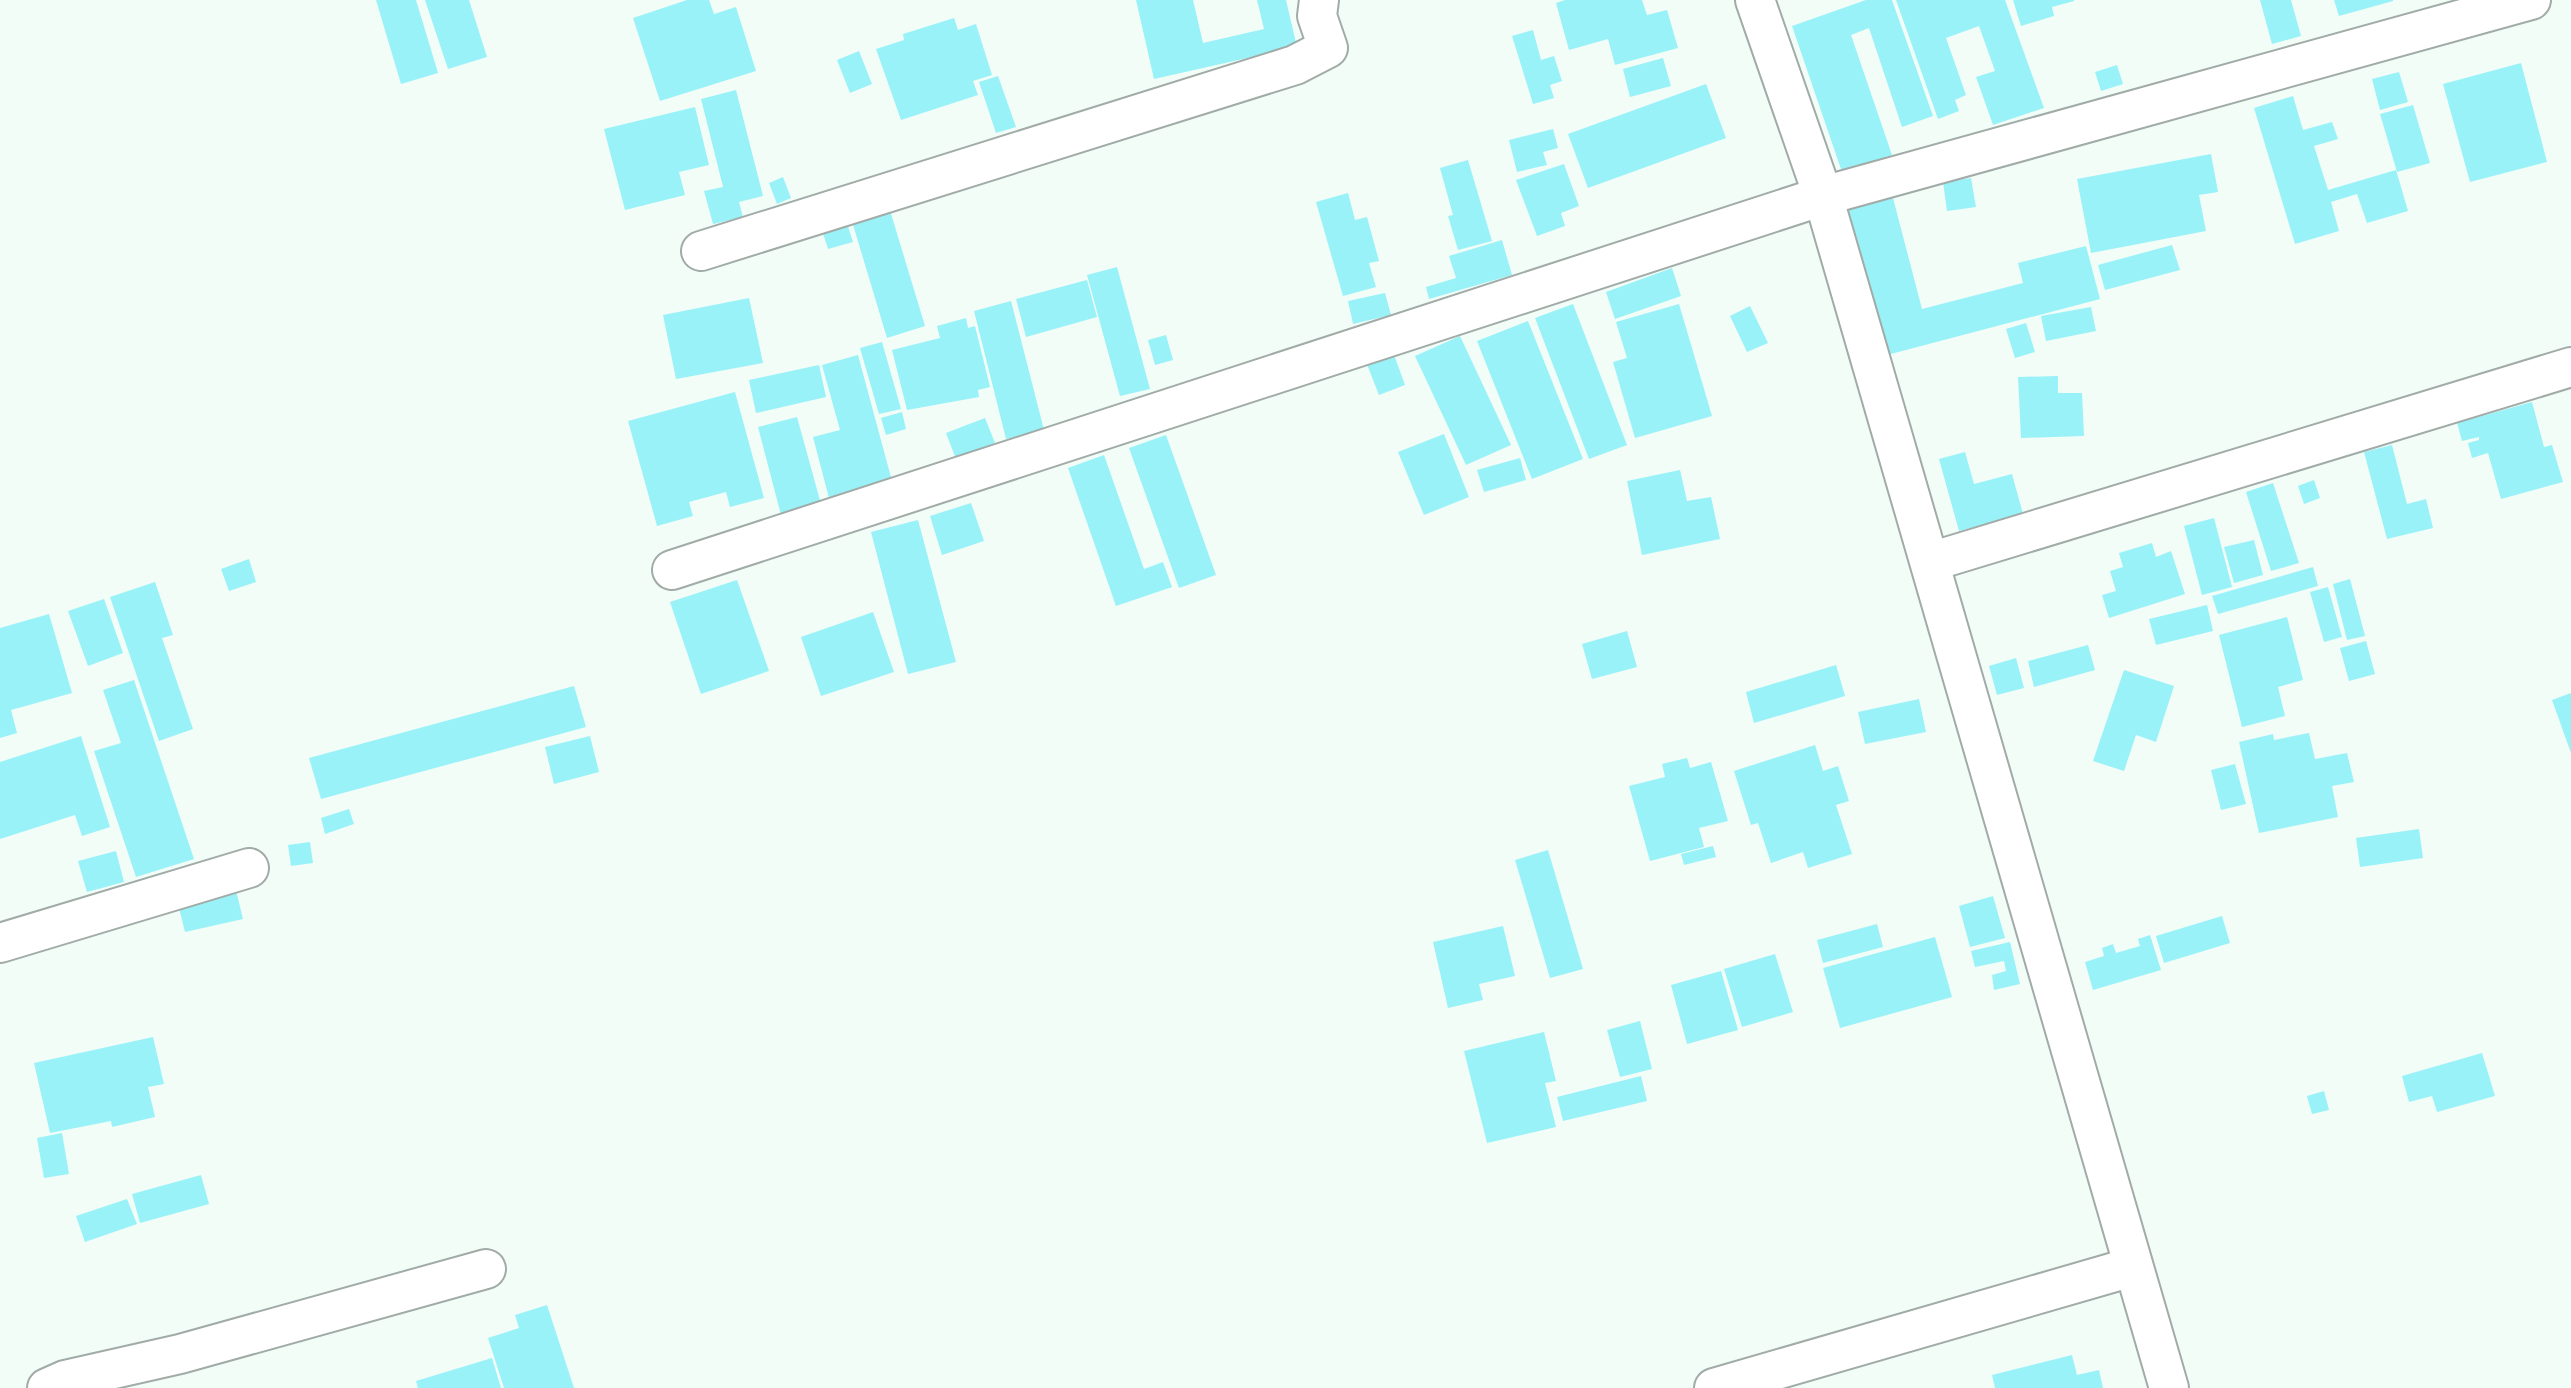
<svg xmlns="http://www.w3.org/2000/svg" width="2571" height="1388" viewBox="0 0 2571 1388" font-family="Quicksand,sans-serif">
	<rect width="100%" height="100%" fill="#f2fdf8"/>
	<g fill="#99f2f8">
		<polygon points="376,0 416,0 438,73 401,84"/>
		<polygon points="425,0 469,0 487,57 448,69"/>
		<polygon points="687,0 709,0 714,14 736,7 756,71 660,101 633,18"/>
		<polygon points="1136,0 1193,0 1203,43 1264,29 1257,0 1286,0 1297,47 1154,79"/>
		<polygon points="1565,0 1642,0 1647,15 1667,10 1678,48 1615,65 1608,39 1569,50 1556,3"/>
		<polygon points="1866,0 1892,0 1933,116 1902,127 1869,28 1851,35 1892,155 1842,172 1792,26"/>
		<polygon points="1896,0 2005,0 2044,108 1993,125 1976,77 1995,71 1979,26 1946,38 1966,95 1955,100 1959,111 1938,119"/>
		<polygon points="2013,0 2074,0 2074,1 2052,7 2054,16 2021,26"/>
		<polygon points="2260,0 2291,0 2301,36 2272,44"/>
		<polygon points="2334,0 2393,0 2393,1 2339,16"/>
		<polygon points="954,18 958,30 976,24 992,75 973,81 978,95 901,120 876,49 904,40 903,34"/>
		<polygon points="1533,30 1541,60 1554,56 1562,81 1550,85 1554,98 1533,104 1512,36"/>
		<polygon points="859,51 872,84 850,93 837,60"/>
		<polygon points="1663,58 1671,86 1630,97 1623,69"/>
		<polygon points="2521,63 2547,162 2470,182 2443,84"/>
		<polygon points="2117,65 2123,84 2101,91 2095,72"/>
		<polygon points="2399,72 2408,102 2380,110 2372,79"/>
		<polygon points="998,76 1016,127 996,133 979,82"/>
		<polygon points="1706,84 1726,138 1588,188 1568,134"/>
		<polygon points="736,90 763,196 739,202 743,217 713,224 704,191 723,187 701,99"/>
		<polygon points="2293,96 2303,130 2332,122 2338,139 2314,146 2328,190 2396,170 2408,211 2367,223 2357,194 2331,202 2339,231 2295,244 2254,108"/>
		<polygon points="2413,105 2430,163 2397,172 2380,114"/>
		<polygon points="695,107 709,165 679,172 685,195 625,210 604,129"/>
		<polygon points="1553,129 1558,148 1543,152 1547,165 1517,172 1509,140"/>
		<polygon points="2211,154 2218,192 2199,195 2206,231 2091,253 2077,179"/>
		<polygon points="1468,160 1492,241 1458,250 1448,216 1453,215 1440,168"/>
		<polygon points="1564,164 1579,206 1561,213 1565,226 1537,236 1516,180"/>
		<polygon points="783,177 791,198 777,204 769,183"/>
		<polygon points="1971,178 1976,207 1947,211 1943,182"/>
		<polygon points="1348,193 1355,220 1367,217 1379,261 1369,263 1376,287 1343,296 1316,202"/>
		<polygon points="1893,198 1922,309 2023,283 2018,263 2086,246 2100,299 1887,355 1848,210"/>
		<polygon points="889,207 925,326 887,338 851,218"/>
		<polygon points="846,220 853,242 828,249 821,227"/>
		<polygon points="1502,240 1512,275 1429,299 1426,287 1456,278 1449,256"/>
		<polygon points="2172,245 2180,270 2105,290 2098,265"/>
		<polygon points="1117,267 1150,389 1120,396 1087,275"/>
		<polygon points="1672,268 1681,296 1615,319 1606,292"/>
		<polygon points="1087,280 1097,317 1026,337 1016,299"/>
		<polygon points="1385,293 1391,315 1353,324 1348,301"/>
		<polygon points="749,298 763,363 676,379 663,315"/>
		<polygon points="1011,301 1044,430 1006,439 974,311"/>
		<polygon points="1573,304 1627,445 1589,459 1535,318"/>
		<polygon points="1679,304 1712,416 1635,438 1613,362 1627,358 1616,322"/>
		<polygon points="1750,306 1768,343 1747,352 1730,316"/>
		<polygon points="2091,307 2096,331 2046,341 2041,316"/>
		<polygon points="966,318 968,328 975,326 990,387 978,390 979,397 907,410 892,350 940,338 937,326"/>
		<polygon points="1528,321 1583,459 1532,479 1477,341"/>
		<polygon points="2026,323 2035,352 2015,358 2006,329"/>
		<polygon points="1166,335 1173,360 1155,365 1148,340"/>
		<polygon points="1460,336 1511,445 1466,465 1415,356"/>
		<polygon points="882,342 901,409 879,414 860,348"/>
		<polygon points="1393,352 1405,385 1379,395 1366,362"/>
		<polygon points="858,355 892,481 829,498 813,437 840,430 822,365"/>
		<polygon points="819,365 826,397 756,413 749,380"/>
		<polygon points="2058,376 2058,393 2082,393 2084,436 2021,438 2018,377"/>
		<polygon points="735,392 764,498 730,507 726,492 689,502 693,516 657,526 628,421"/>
		<polygon points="2532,402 2544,447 2552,445 2563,482 2501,499 2488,453 2472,458 2468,443 2479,440 2479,437 2462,441 2457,423"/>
		<polygon points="902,412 906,429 886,435 881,418"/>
		<polygon points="797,417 821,504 781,515 758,427"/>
		<polygon points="985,418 995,443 956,459 946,433"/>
		<polygon points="1444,434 1469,497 1424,515 1398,452"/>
		<polygon points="1166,435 1216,575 1179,588 1129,448"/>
		<polygon points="2392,445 2407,504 2426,499 2433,528 2387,539 2364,452"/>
		<polygon points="1965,452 1974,484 2012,474 2023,514 1959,531 1939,459"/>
		<polygon points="1104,455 1144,569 1163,562 1172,587 1116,606 1068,468"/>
		<polygon points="1520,458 1526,480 1484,492 1477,470"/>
		<polygon points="1680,470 1687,501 1711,497 1720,539 1642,555 1627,481"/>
		<polygon points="2314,480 2320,498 2304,504 2298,486"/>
		<polygon points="2273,483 2299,563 2271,571 2246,492"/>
		<polygon points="971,503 984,541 942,555 930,516"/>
		<polygon points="2214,518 2232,587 2202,595 2184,526"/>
		<polygon points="918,520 956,662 908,674 871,532"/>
		<polygon points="2254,540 2263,575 2234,583 2224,547"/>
		<polygon points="2152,543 2156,557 2171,551 2185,594 2109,618 2102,595 2116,591 2110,571 2123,567 2119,553"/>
		<polygon points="249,559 256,582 229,591 221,569"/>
		<polygon points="2313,567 2318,586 2218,614 2212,596"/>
		<polygon points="2350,579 2365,636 2347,640 2333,584"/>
		<polygon points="737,580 769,671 701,694 670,602"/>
		<polygon points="155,582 173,635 162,638 193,729 159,741 110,597"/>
		<polygon points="2328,587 2342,637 2324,642 2310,592"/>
		<polygon points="104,599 123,653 88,666 68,611"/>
		<polygon points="2207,605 2213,631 2156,645 2149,619"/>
		<polygon points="873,612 894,672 821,696 801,637"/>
		<polygon points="49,614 72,693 11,710 17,733 0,738 0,628"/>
		<polygon points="2287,617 2303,680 2278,687 2285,716 2242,727 2219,635"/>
		<polygon points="1627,631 1637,667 1592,679 1582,644"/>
		<polygon points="2366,641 2375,674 2349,681 2340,648"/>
		<polygon points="2088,645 2095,670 2034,687 2028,661"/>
		<polygon points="2016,658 2024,688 1997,695 1989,666"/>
		<polygon points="1836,665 1845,696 1754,723 1746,692"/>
		<polygon points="2124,670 2174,686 2156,742 2136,735 2124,771 2093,761"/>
		<polygon points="134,680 194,859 136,877 94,751 121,743 103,690"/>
		<polygon points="574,686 586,727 321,799 309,758"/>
		<polygon points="2571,693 2571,753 2552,700"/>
		<polygon points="1919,699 1926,732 1865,744 1858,712"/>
		<polygon points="2309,733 2315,759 2347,753 2354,782 2332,786 2338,817 2259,833 2239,742 2273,734 2274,740"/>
		<polygon points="81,736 110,827 82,836 75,815 0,839 0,762"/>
		<polygon points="590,736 599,772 554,784 545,747"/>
		<polygon points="1815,745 1823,771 1838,766 1849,801 1836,805 1852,854 1808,868 1803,852 1771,863 1758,823 1751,825 1734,771"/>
		<polygon points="1687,758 1690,768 1711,762 1728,821 1699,828 1704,847 1650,861 1629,786 1665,777 1662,764"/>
		<polygon points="2235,764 2246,804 2221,810 2211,770"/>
		<polygon points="349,809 354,824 325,834 321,818"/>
		<polygon points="2419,829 2423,858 2360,867 2356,838"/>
		<polygon points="310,842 313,863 291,866 288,845"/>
		<polygon points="1713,846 1716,857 1684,865 1681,854"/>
		<polygon points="1548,850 1583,969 1550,978 1515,860"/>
		<polygon points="116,851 124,882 87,892 78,861"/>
		<polygon points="233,878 243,919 185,932 175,892"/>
		<polygon points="1993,896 2005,938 1970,947 1959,906"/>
		<polygon points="2222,916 2230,943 2164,963 2156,936"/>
		<polygon points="1877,924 1883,947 1823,963 1817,940"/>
		<polygon points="1503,926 1515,976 1479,984 1483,1000 1448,1008 1433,942"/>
		<polygon points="2150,935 2161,970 2093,990 2085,962 2104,956 2102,948 2113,944 2116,953 2140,946 2138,939"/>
		<polygon points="1935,937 1952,997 1840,1028 1823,968"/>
		<polygon points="2010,942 2020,984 1994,990 1992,975 2006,971 2004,961 1975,967 1971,951"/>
		<polygon points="1775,954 1793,1012 1742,1027 1724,969"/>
		<polygon points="1721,971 1738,1030 1687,1044 1671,985"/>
		<polygon points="1640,1021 1652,1069 1620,1077 1607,1030"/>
		<polygon points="1544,1032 1556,1081 1545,1083 1556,1127 1487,1143 1464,1051"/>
		<polygon points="153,1037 164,1084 148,1087 155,1117 112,1127 111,1121 50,1133 34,1063"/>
		<polygon points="2482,1053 2495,1096 2437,1112 2432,1096 2409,1102 2402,1076"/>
		<polygon points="1641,1076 1647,1101 1563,1121 1557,1097"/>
		<polygon points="2324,1091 2329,1110 2312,1114 2307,1096"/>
		<polygon points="62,1133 69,1174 44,1178 37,1138"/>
		<polygon points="201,1175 209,1204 140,1223 132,1194"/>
		<polygon points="127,1199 137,1224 85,1242 76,1216"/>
		<polygon points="547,1305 574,1388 504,1388 488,1338 519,1328 515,1315"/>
		<polygon points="2072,1355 2077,1375 2099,1370 2103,1388 1995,1388 1992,1375"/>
		<polygon points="492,1358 501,1388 418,1388 416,1381"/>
	</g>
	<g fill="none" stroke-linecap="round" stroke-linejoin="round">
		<g stroke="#a1aba7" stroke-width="42">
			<g id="minor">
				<polyline points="1755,0 1823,196 2169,1388"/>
				<polyline points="701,251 1295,65 1328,48 1317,16 1319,0"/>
				<polyline points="1930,562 2571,367"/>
				<polyline points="672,570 1823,196 2531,0"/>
				<polyline points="0,943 249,868"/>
				<polyline points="47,1388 65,1380 180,1354 486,1269"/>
				<polyline points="1714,1388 2132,1267"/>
			</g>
		</g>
		<use href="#minor" stroke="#fff" stroke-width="38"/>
	</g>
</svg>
